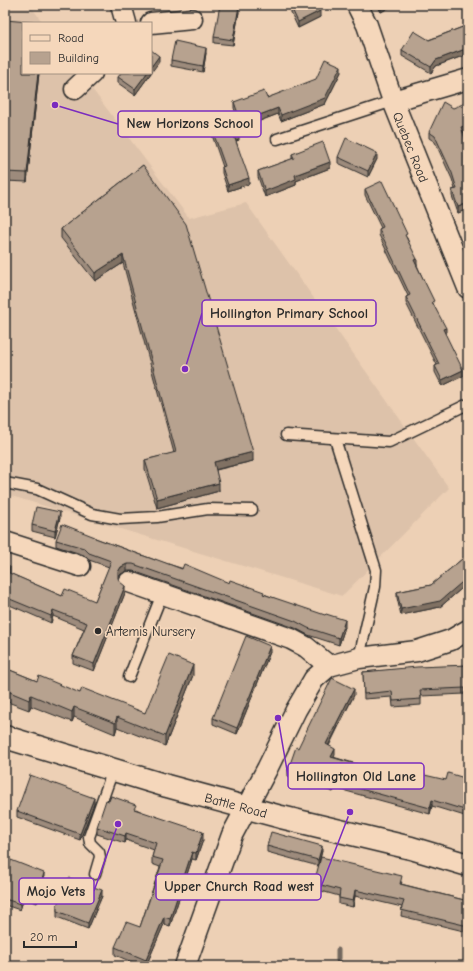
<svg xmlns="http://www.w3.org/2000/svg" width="473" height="971" viewBox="0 0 473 971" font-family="'Comic Neue',sans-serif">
	<rect width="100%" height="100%" fill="#edd0b5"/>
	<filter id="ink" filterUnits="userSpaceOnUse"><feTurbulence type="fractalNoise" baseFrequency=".025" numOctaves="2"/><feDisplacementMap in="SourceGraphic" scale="8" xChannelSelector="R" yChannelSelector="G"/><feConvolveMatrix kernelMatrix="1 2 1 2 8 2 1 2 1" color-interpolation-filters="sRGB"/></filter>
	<g filter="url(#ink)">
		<polygon fill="#ddc2aa" points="5,5 30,5 43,23 23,23 23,73 80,73 189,218 246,203 449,488 342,596 5,494"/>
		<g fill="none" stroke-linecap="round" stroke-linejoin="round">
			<polyline stroke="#73685f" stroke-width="5" points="338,950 338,960 340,966"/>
			<g stroke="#2b2b2b" stroke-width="13">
				<g id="service">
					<polyline points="277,139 393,101"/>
					<polyline points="286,435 389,442 468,404"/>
					<polyline points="335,439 376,570 375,587 359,658"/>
					<polyline points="5,483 37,489 92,514 120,519 157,517 208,509 252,510"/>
					<polyline points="129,677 162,594"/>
					<polyline points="95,874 100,857 99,852 90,843 89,837 113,770"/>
				</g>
			</g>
			<g stroke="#2b2b2b" stroke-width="23">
				<g id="minor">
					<polyline points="121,5 126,23"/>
					<polyline points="357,5 367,25 393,101 468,288"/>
					<polyline points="151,23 192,19"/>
					<polyline points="75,89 92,73"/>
					<polyline points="393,101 468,79"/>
					<polyline points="5,542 80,566"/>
					<polyline points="129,582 291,639 306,647 329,666"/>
					<polyline points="185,966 232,835 267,769 296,710 314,679 329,666 359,658 417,651 451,640 468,630"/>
				</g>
			</g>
			<g stroke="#2b2b2b" stroke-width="25">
				<polyline id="secondary" points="5,737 167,786 281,817 411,848 468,865"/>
			</g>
			<use href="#service" stroke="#f5d7bb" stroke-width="10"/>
			<use href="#minor" stroke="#f5d7bb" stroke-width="20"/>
			<use href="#secondary" stroke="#f5d7bb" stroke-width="22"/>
		</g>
		<g fill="#9d8b7b" stroke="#2b2b2b">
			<polygon points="292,5 316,5 320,17 298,28 291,13 291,7 293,7"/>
			<polygon points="377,5 394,5 381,12"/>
			<polygon points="239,12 233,45 214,43 214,37"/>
			<polygon points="5,20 23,73 39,73 27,182 5,181"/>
			<polygon points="468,25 468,54 436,66 431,73 402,56 402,50"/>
			<polygon points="206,53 203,72 171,66 171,60"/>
			<polygon points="341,72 325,104 281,121 278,114 241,128 234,108 234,102 267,98"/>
			<polygon points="151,73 135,95 118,83 118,77"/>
			<polygon points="212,129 239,140 236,141 249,184 228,191 222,173 222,167 223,167 212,135"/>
			<polygon points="468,131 463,133 468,147 468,161 467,162 468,165 468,209 458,213 452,196 452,190 455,189 452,179 435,142 429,138 429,132"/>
			<polygon points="292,154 330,168 296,181 296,185 265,197 258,177 258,171 292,159"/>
			<polygon points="338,157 377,159 368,177 338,163"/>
			<polygon points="143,165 253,461 216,470 219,491 157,508 145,469 145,460 174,453 123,263 95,281 61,238 61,229"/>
			<polygon points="365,189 407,238 417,265 446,334 445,334 463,376 442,386 435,372 435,366 437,365 406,303 406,297 408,296 379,235 379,229 381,228 365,195"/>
			<polygon points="60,518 55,537 32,531 32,525"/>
			<polygon points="95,538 155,560 264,594 345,627 339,645 308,635 295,628 133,571 127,571 121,574 118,578 125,593 94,671 73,663 73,656 84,629 53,616 51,623 5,603 5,565 9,573 62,596 95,601 109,567 89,560 84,555 56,546 56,540"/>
			<polygon points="468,554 468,583 440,607 401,615 397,598 397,592 431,585"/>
			<polygon points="270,652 237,734 213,724 213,718"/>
			<polygon points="468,665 468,708 465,709 465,694 421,696 421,705 393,707 392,697 364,699 363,672"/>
			<polygon points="5,668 37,681 80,693 145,713 193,675 165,746 117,727 115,734 74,717 72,722 31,706 29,710 5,701"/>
			<polygon points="354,695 329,746 335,755 333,757 401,777 446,780 468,779 468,817 432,806 430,814 335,788 333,792 288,776 288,770 298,748"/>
			<polygon points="94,804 80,840 17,817 17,811"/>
			<polygon points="136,809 203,840 196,860 192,859 170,926 164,924 146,966 142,966 115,955 115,947 140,927 160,867 152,864 152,857 154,850 126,840 125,843 97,834 97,827"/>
			<polygon points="267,846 322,851 318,866 267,852"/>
			<polygon points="5,877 44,878 37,903 24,898 20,910 5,905"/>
			<polygon points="402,882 401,884 468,901 468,932 401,916 402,907 355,896 353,907 339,904 339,896 314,889 314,883"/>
			<polygon points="102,896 88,929 57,917 57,905"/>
		</g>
		<g fill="#807164" stroke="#2b2b2b">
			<polygon points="382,5 394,5 381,12 381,6"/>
			<polygon points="239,6 239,12 233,45 233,40"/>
			<polygon points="320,11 320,17 298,28 298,22"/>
			<polygon points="206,48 206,53 203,72 203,66"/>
			<polygon points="468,48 468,54 436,66 431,73 431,67 436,60"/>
			<polygon points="159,56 159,62 151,73 151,67"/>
			<polygon points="341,66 341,72 325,104 281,121 281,115"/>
			<polygon points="38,73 39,73 27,182 27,173"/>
			<polygon points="147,73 151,73 135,95 135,89"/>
			<polygon points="278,108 278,114 241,128 241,122"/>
			<polygon points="468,125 468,131 461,133 461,127"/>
			<polygon points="239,134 239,140 234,142 234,136"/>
			<polygon points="377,153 377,159 368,177 368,171"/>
			<polygon points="468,155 468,161 465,163 465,157"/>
			<polygon points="330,162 330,168 296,181 296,185 265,197 265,191 295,175"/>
			<polygon points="249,178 249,184 228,191 228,185"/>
			<polygon points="468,203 468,209 458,213 458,207"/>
			<polygon points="123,255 123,263 95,281 95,273"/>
			<polygon points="417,259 417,265 414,266 414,260"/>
			<polygon points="446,328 446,334 443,335 443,329"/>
			<polygon points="463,370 463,376 442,386 442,380"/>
			<polygon points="253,452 253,461 214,470 214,462"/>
			<polygon points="219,483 219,491 157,508 157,499"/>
			<polygon points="60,512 60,518 55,537 55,531"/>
			<polygon points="127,564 127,571 121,574 118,579 118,572 121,567"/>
			<polygon points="10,567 10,573 7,572"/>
			<polygon points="468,577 468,583 440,607 401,615 401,609"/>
			<polygon points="125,586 125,593 94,671 94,664"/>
			<polygon points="53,610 53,616 51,623 51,616"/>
			<polygon points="345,620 345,627 339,645 339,638"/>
			<polygon points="270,646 270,652 237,734 237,728"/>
			<polygon points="193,665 193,675 165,746 165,736"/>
			<polygon points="354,689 354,695 326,750 326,744"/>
			<polygon points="31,695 31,706 29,710 29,700"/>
			<polygon points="74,707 74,717 72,722 72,712"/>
			<polygon points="117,717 117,727 115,734 115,723"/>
			<polygon points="335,749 335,755 331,763 331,757"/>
			<polygon points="335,782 335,788 333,792 333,786"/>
			<polygon points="94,798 94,804 80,840 80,834"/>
			<polygon points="432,800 432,806 430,814 430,808"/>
			<polygon points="203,832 203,840 196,860 196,853"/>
			<polygon points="126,833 126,840 125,843 125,836"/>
			<polygon points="322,846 322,851 318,866 318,860"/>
			<polygon points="192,852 192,859 170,926 170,919"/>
			<polygon points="44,873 44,878 37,903 37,897"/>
			<polygon points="102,890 102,896 88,929 88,923"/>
			<polygon points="355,890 355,896 353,907 353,901"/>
			<polygon points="24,892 24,898 20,910 20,904"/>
			<polygon points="164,917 164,924 146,966 146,960"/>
		</g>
		<g fill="#b7a28f" stroke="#2b2b2b">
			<polygon points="220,5 239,6 233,40 214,37"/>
			<polygon points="295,5 316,5 320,11 298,22 291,7 295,6"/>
			<polygon points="5,20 41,23 23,23 23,73 38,73 27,173 5,172"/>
			<polygon points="468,25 468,48 436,60 431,67 402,50 414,31 429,40"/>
			<polygon points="175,41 206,48 203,66 171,60"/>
			<polygon points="151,50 159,56 151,67"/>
			<polygon points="325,59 341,66 325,98 281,115 278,108 241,122 234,102 264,91 267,98 316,79"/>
			<polygon points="121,73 147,73 135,89 118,77"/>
			<polygon points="443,102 453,108 468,102 468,125 461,127 468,147 468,155 465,157 468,165 468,203 458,207 452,190 457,189 452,173 435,136 429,132"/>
			<polygon points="234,121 239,134 234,136 249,178 228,185 222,167 225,166 212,129"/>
			<polygon points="346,138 377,153 368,171 338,157"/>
			<polygon points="323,142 330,162 295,175 296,179 265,191 258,171 294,158 292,154"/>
			<polygon points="143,165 186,224 253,452 214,462 219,483 157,499 145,460 176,452 123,255 95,273 61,229"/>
			<polygon points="382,181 407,234 405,235 417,259 414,260 434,301 432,302 446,328 443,329 463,370 442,380 435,366 439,364 406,297 410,295 379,229 383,227 365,189"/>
			<polygon points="36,507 60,512 55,531 32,525"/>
			<polygon points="62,524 95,537 95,538 155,560 155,559 182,569 184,564 229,583 230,580 264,592 263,594 325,615 326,614 345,620 339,638 308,628 295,621 133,564 127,564 121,567 118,572 118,578 120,582 125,586 94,664 73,656 87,623 53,610 51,616 5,597 5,565 10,567 7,572 62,596 65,589 95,601 111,561 89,553 84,548 56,540"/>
			<polygon points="468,554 468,577 440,601 401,609 397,592 431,585"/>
			<polygon points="246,636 270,646 237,728 213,718"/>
			<polygon points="169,655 193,665 165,736 117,717 115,723 74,707 72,712 31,695 29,700 5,690 5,668 37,681 39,676 80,693 82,688 145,713"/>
			<polygon points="468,665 468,703 465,703 465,688 420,690 421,699 393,701 392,691 364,694 363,672 417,667"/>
			<polygon points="332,678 354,689 326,744 335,749 331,757 401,777 403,770 446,780 448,773 468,779 468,811 432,800 430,808 335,782 333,786 288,770 296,747 298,748"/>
			<polygon points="30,775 94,798 80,834 17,811"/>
			<polygon points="111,796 136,805 134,809 203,832 196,853 192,852 170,919 164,917 146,960 115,947 126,922 140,927 163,860 152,857 156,843 126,833 125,836 97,827 106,800 109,801"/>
			<polygon points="271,832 322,846 318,860 267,846"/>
			<polygon points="321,857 402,876 400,884 468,901 468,926 401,910 404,901 355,890 353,901 339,898 340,890 314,883"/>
			<polygon points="11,860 44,873 37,897 24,892 20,904 5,899 5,877"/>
			<polygon points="69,878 102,890 88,923 57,911 57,905"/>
		</g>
	</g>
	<circle fill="#2b2b2b" stroke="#f5d7bb" stroke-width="1.5" cx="98" cy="631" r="4"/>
	<g text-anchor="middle" stroke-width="3.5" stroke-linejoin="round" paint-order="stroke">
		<g font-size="13" fill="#2b2b2b" stroke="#f5d7bb">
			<text transform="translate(411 147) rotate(68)" y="5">Quebec Road</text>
			<text transform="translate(236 805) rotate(15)" y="5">Battle Road</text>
		</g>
		<g font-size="13" fill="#2b2b2b" stroke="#f5d7bb" text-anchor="start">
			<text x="106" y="636">Artemis Nursery</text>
		</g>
	</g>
	<path fill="none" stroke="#7b2cbf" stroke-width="1.5" d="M55 105L118 124M185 369L202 313M278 718L288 776M350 812L321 887M118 824L94 891"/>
	<g fill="#7b2cbf" stroke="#f5d7bb" stroke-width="1.5">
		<circle cx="55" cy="105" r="4"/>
		<circle cx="185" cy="369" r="4"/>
		<circle cx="278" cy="718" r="4"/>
		<circle cx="350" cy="812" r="4"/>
		<circle cx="118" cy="824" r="4"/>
	</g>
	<g fill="#f5d7bb" stroke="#7b2cbf" stroke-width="1.5">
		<rect x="118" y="111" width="143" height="26" rx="4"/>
		<rect x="202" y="300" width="174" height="26" rx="4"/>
		<rect x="288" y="763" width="136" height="26" rx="4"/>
		<rect x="156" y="874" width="165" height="26" rx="4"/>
		<rect x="19" y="878" width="75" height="26" rx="4"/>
	</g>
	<g font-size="14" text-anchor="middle" font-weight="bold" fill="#2b2b2b">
		<text x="190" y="128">New Horizons School</text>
		<text x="289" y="318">Hollington Primary School</text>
		<text x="356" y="781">Hollington Old Lane</text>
		<text x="239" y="891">Upper Church Road west</text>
		<text x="56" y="896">Mojo Vets</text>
	</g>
	<rect width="473" height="971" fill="none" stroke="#f5d7bb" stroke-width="20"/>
	<rect x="10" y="10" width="453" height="951" fill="none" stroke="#2b2b2b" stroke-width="1.5" filter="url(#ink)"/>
	<rect x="22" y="22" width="130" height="52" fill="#f5d7bb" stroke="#a49281"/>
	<rect x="30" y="35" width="20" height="6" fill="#f5d7bb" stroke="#a49281"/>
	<text x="58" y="42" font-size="12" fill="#2b2b2b">Road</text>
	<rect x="30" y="52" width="20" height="12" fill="#b7a28f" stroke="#a49281"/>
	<text x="58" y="62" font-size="12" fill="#2b2b2b">Building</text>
	<path d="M24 941v6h52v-6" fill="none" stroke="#2b2b2b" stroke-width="2"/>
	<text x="30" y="941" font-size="12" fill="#2b2b2b" stroke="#f5d7bb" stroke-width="3" paint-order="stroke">20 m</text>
</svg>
